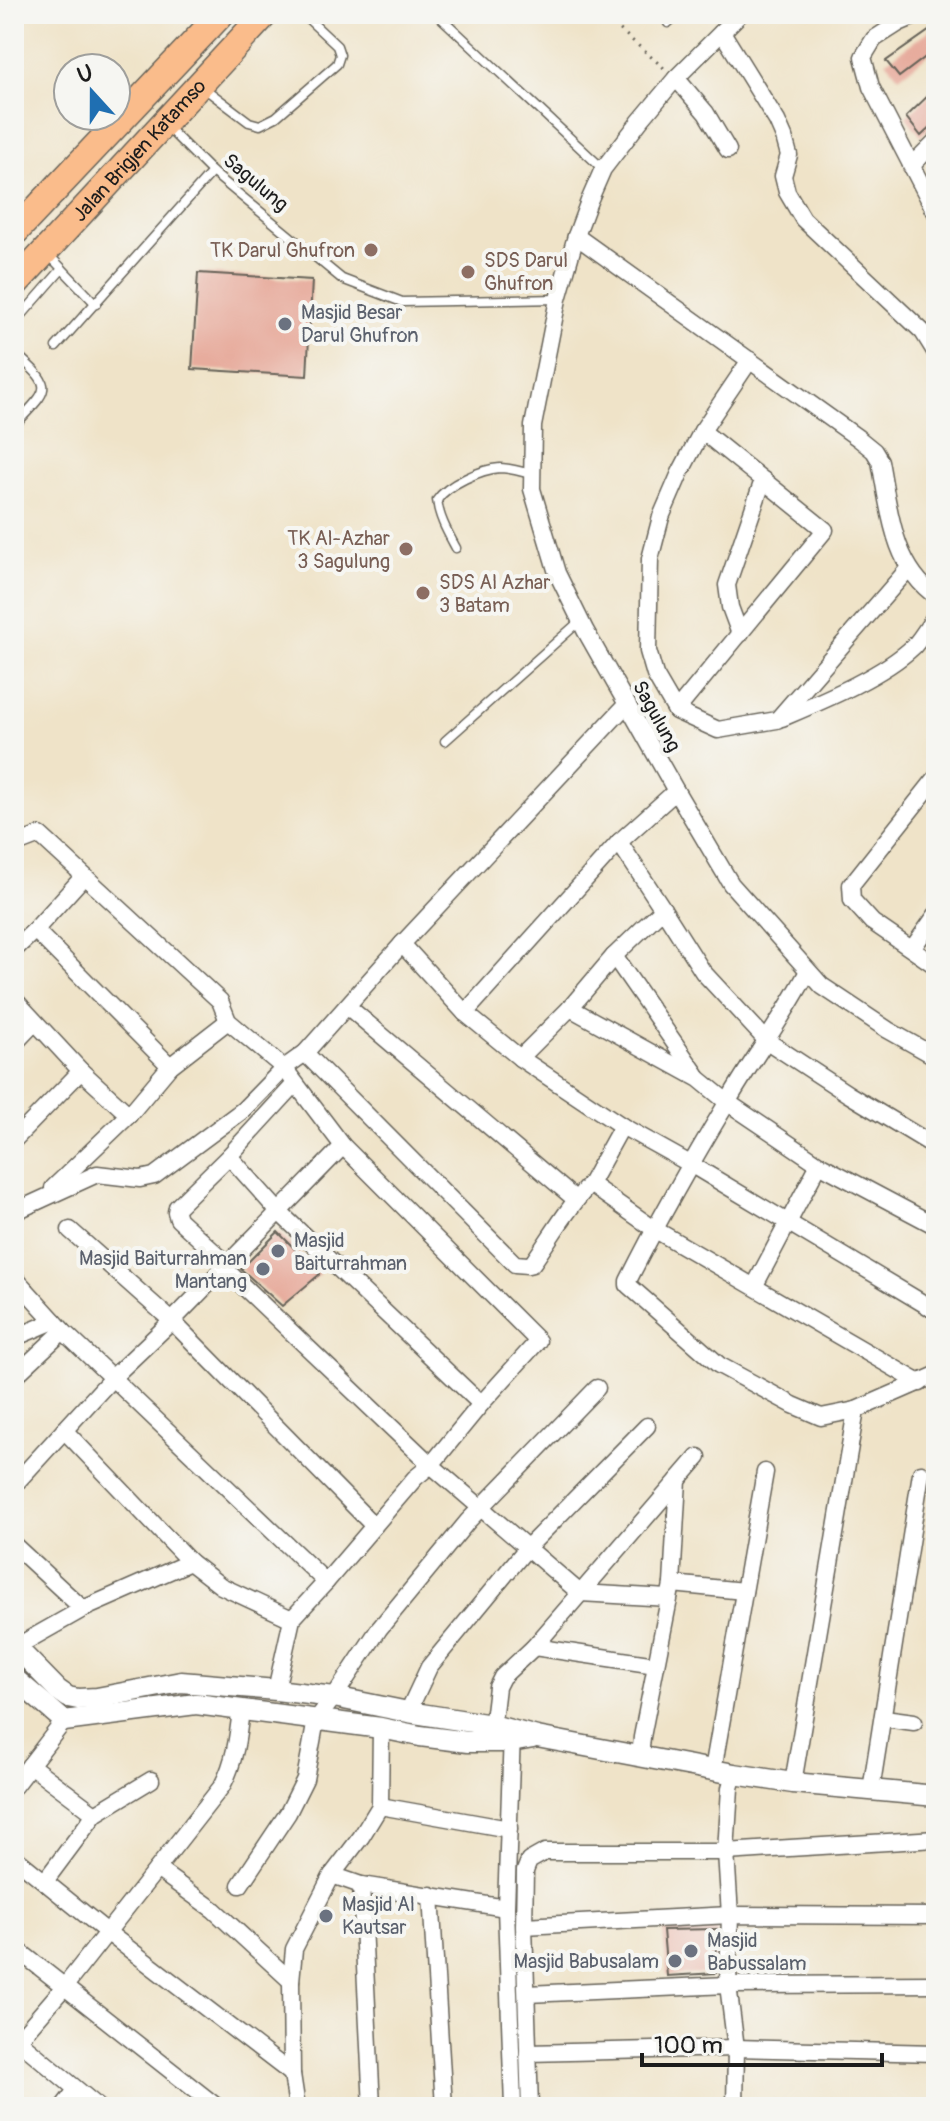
<svg xmlns="http://www.w3.org/2000/svg" width="950" height="2121" viewBox="0 0 950 2121" font-family="Pangolin,sans-serif">
	<rect width="100%" height="100%" fill="#f6f6f2"/>
	<filter id="ink" filterUnits="userSpaceOnUse"><feTurbulence type="fractalNoise" baseFrequency=".0125" numOctaves="2"/><feDisplacementMap in="SourceGraphic" scale="16" xChannelSelector="R" yChannelSelector="G"/><feConvolveMatrix kernelMatrix="1 2 1 2 8 2 1 2 1" color-interpolation-filters="sRGB"/></filter>
	<filter id="wash" filterUnits="userSpaceOnUse"><feTurbulence type="fractalNoise" baseFrequency=".006" numOctaves="4" result="noise"/><feDisplacementMap in="SourceGraphic" scale="32" xChannelSelector="R" yChannelSelector="G"/><feGaussianBlur stdDeviation="1.8" result="paint"/><feColorMatrix in="noise" values="0 0 0 0 0 0 0 0 0 0 0 0 0 0 0 0 0 1.4 0 .05"/><feComposite in="paint" operator="in"/></filter>
	<g filter="url(#wash)">
		<rect width="100%" height="100%" fill="#efe3c8"/>
		<g id="blocks">
			<g fill="#e7ac9d">
				<polygon points="936,26 936,49 899,77 886,61"/>
				<polygon points="936,88 936,122 921,136 906,117"/>
				<polygon points="198,273 312,280 307,376 192,369"/>
				<polygon points="278,1232 320,1274 282,1306 241,1269"/>
				<polygon points="717,1929 716,1973 667,1976 663,1930"/>
			</g>
		</g>
	</g>
	<g filter="url(#ink)">
		<use href="#blocks" fill-opacity="0" stroke="#666258" stroke-width="2"/>
		<g fill="none" stroke-linecap="round" stroke-linejoin="round">
			<g stroke="#666258" stroke-width="11">
				<g id="service">
					<polyline points="437,14 603,169"/>
					<polyline points="668,23 678,14"/>
					<polyline points="204,88 249,122 260,125 276,117 337,64 340,55 337,46 303,14"/>
					<polyline points="167,127 212,172 342,279 402,302 558,299"/>
					<polyline points="49,255 96,304"/>
					<polyline points="14,324 62,269"/>
					<polyline points="56,347 212,172"/>
					<path d="M14,352C56,389 50,387 14,426"/>
					<path d="M456,548C448,533 439,518 437,500C447,485 481,469 500,468C510,468 522,472 532,474"/>
					<polyline points="445,741 580,621"/>
				</g>
			</g>
			<g stroke="#666258" stroke-width="19">
				<g id="minor">
					<polyline points="740,14 676,78 640,121 603,169 589,201 576,236 558,299 533,426 532,489 557,573 585,630 676,791 731,884 822,986 888,1030 936,1057"/>
					<polyline points="920,14 899,23 874,39 863,57 871,87 936,213"/>
					<polyline points="722,32 777,121 784,137 789,155 783,176 787,192 803,219 923,332 936,353"/>
					<polyline points="676,78 706,113 728,150"/>
					<polyline points="911,166 936,141"/>
					<path d="M576,236L858,438L874,451L880,461C889,508 893,567 936,596"/>
					<polyline points="750,360 702,431 680,473 661,517 650,559 648,651 655,675 676,711 718,730 777,720 909,568"/>
					<polyline points="740,634 730,607 727,585 763,480"/>
					<polyline points="676,711 825,530 702,431"/>
					<path d="M782,718C822,701 883,676 914,646C922,637 929,625 936,615"/>
					<polyline points="936,778 851,885 852,900 872,922 936,966"/>
					<polyline points="619,842 663,909 614,956 570,1008 699,1079 727,1102 819,1164 936,1226"/>
					<polyline points="14,845 40,835 220,1001 228,1021 284,1068 305,1053 402,944 627,704"/>
					<polyline points="663,909 703,972 767,1041 848,1094 936,1147"/>
					<polyline points="35,930 170,1066"/>
					<polyline points="402,944 465,1013 520,1058 622,1126 590,1184"/>
					<polyline points="912,949 936,915"/>
					<polyline points="14,950 35,930 84,876"/>
					<polyline points="614,956 696,1074"/>
					<path d="M808,971C784,1017 753,1058 727,1103C692,1161 658,1221 628,1281V1285L719,1365L793,1405L821,1417L856,1410L936,1375"/>
					<polyline points="14,999 81,1071 129,1115"/>
					<polyline points="347,1006 575,1199"/>
					<polyline points="465,1013 619,842 676,791"/>
					<polyline points="14,1044 35,1022"/>
					<path d="M305,1053L515,1264L528,1265L532,1264C551,1237 568,1207 590,1184L654,1229L920,1383"/>
					<polyline points="520,1058 570,1008"/>
					<polyline points="622,1126 692,1165 936,1311"/>
					<polyline points="14,1140 81,1071"/>
					<polyline points="229,1156 279,1212 481,1404"/>
					<polyline points="53,1188 129,1115 170,1066 228,1021"/>
					<polyline points="14,1212 97,1174 140,1179 154,1176 243,1110 284,1068 343,1146 538,1341 481,1404 431,1465 415,1478 326,1582 292,1619 276,1690"/>
					<polyline points="70,1230 172,1321 374,1526"/>
					<polyline points="227,1264 178,1219 176,1212 177,1207 229,1156 295,1084"/>
					<polyline points="223,1267 431,1465 580,1593 669,1598"/>
					<polyline points="14,1277 63,1331 326,1582"/>
					<polyline points="755,1285 819,1164"/>
					<polyline points="14,1338 54,1321"/>
					<polyline points="14,1377 63,1331"/>
					<polyline points="64,1430 190,1562 221,1586 292,1619"/>
					<polyline points="14,1485 113,1377 172,1321 343,1146"/>
					<polyline points="14,1545 83,1609"/>
					<polyline points="672,1584 744,1591"/>
					<polyline points="534,1647 656,1665"/>
					<polyline points="14,1648 83,1609 190,1562"/>
					<polyline points="408,1712 429,1667 527,1548 647,1426"/>
					<polyline points="884,1718 914,1722"/>
					<polyline points="512,1733 506,1908 513,2107"/>
					<polyline points="491,1737 497,1687 502,1677 534,1647 698,1457"/>
					<polyline points="640,1757 642,1737 672,1584 678,1480"/>
					<polyline points="30,1765 95,1814 45,1881"/>
					<polyline points="713,1770 765,1472"/>
					<polyline points="734,1774 730,1788 726,1852 730,1915 728,1985 736,2048 735,2107"/>
					<polyline points="793,1783 856,1410"/>
					<polyline points="14,1786 64,1721"/>
					<polyline points="871,1790 921,1473"/>
					<polyline points="380,1806 509,1829"/>
					<polyline points="95,1814 151,1780"/>
					<polyline points="14,1857 107,1932 292,2074"/>
					<polyline points="157,1869 214,1910 291,1981"/>
					<polyline points="332,1875 361,1885 506,1908"/>
					<polyline points="240,1885 288,1813 305,1779 316,1720 334,1697 379,1629 468,1521 597,1388"/>
					<polyline points="361,1885 372,2107"/>
					<polyline points="431,1895 444,2107"/>
					<polyline points="524,1926 730,1915 936,1916"/>
					<polyline points="14,1947 217,2107"/>
					<polyline points="527,1994 728,1985 936,1984"/>
					<polyline points="14,2037 98,2107"/>
					<path d="M14,2045L65,1986L222,1786C235,1762 238,1736 241,1710"/>
					<polyline points="528,2053 736,2048 936,2053"/>
					<polyline points="63,2107 76,2090"/>
					<polyline points="297,2107 292,2074 291,1981 294,1949 332,1875 361,1837 380,1806 381,1728"/>
					<polyline points="530,2107 524,1926 525,1871 529,1861 545,1852 726,1852 936,1839"/>
				</g>
			</g>
			<g stroke="#666258" stroke-width="23">
				<g id="tertiary">
					<polyline points="14,1645 58,1690 68,1697 78,1699 97,1698 181,1682 276,1690 334,1697 408,1712 492,1725 537,1737 734,1774 793,1783 936,1796"/>
					<polyline points="14,1678 64,1721 196,1704 381,1728 420,1736 468,1742 511,1742 533,1738"/>
				</g>
			</g>
			<g stroke="#666258" stroke-width="29">
				<g id="trunk">
					<polyline points="14,233 221,14"/>
					<path id="s1" d="M14,285L265,14"/>
				</g>
			</g>
			<polyline stroke="#666258" stroke-width="3" stroke-dasharray="2 6" stroke-linecap="butt" points="602,14 664,68"/>
			<use href="#service" stroke="#fff" stroke-width="8"/>
			<use href="#minor" stroke="#fff" stroke-width="16"/>
			<use href="#tertiary" stroke="#fff" stroke-width="20"/>
			<use href="#trunk" stroke="#fabc8b" stroke-width="26"/>
		</g>
	</g>
	<g fill="#8d6e63" stroke="#f6f6f2" stroke-width="3">
		<circle cx="371" cy="250" r="8"/>
		<circle cx="468" cy="272" r="8"/>
		<circle cx="406" cy="549" r="8"/>
		<circle cx="423" cy="593" r="8"/>
	</g>
	<g fill="#6b7280" stroke="#f6f6f2" stroke-width="3">
		<circle cx="285" cy="324" r="8"/>
		<circle cx="278" cy="1251" r="8"/>
		<circle cx="263" cy="1269" r="8"/>
		<circle cx="326" cy="1916" r="8"/>
		<circle cx="691" cy="1951" r="8"/>
		<circle cx="675" cy="1961" r="8"/>
	</g>
	<g text-anchor="middle" stroke-width="8" stroke-linejoin="round" paint-order="stroke">
		<g font-size="20" fill="#1c1c1c" stroke="#f6f6f2">
			<text dy="7" stroke="none"><textPath href="#s1" startOffset="184">Jalan Brigjen Katamso</textPath></text>
			<text transform="translate(256 182) rotate(40)" y="7">Sagulung</text>
			<text transform="translate(657 716) rotate(61)" y="7">Sagulung</text>
		</g>
		<g font-size="20" fill="#785e54" stroke="#f6f6f2" text-anchor="end">
			<text x="355" y="257">TK Darul Ghufron</text>
			<text x="484" y="267" text-anchor="start">SDS Darul<tspan x="484" dy="23">Ghufron</tspan></text>
			<text x="390" y="545">TK Al-Azhar<tspan x="390" dy="23">3 Sagulung</tspan></text>
			<text x="439" y="589" text-anchor="start">SDS Al Azhar<tspan x="439" dy="23">3 Batam</tspan></text>
		</g>
		<g font-size="20" fill="#5b616d" stroke="#f6f6f2" text-anchor="start">
			<text x="301" y="319">Masjid Besar<tspan x="301" dy="23">Darul Ghufron</tspan></text>
			<text x="294" y="1247">Masjid<tspan x="294" dy="23">Baiturrahman</tspan></text>
			<text x="247" y="1265" text-anchor="end">Masjid Baiturrahman<tspan x="247" dy="23">Mantang</tspan></text>
			<text x="342" y="1911">Masjid Al<tspan x="342" dy="23">Kautsar</tspan></text>
			<text x="707" y="1947">Masjid<tspan x="707" dy="23">Babussalam</tspan></text>
			<text x="659" y="1968" text-anchor="end">Masjid Babusalam</text>
		</g>
	</g>
	<rect width="950" height="2121" fill="none" stroke="#f6f6f2" stroke-width="48"/>
	<g transform="translate(92 92) rotate(339)"><circle r="38" fill="#f6f6f2" stroke="#9f9f9c" stroke-width="2"/>
	<path d="M0-6L14 30L0 20L-14 30Z" fill="#1f6fb2"/>
	<text y="-12" font-size="22" font-weight="bold" text-anchor="middle" fill="#1c1c1c">U</text>
	</g>
	<path d="M642 2053v12h240v-12" fill="none" stroke="#1c1c1c" stroke-width="4"/>
	<text x="654" y="2053" font-size="24" fill="#1c1c1c" stroke="#f6f6f2" stroke-width="6" paint-order="stroke">100 m</text>
</svg>
